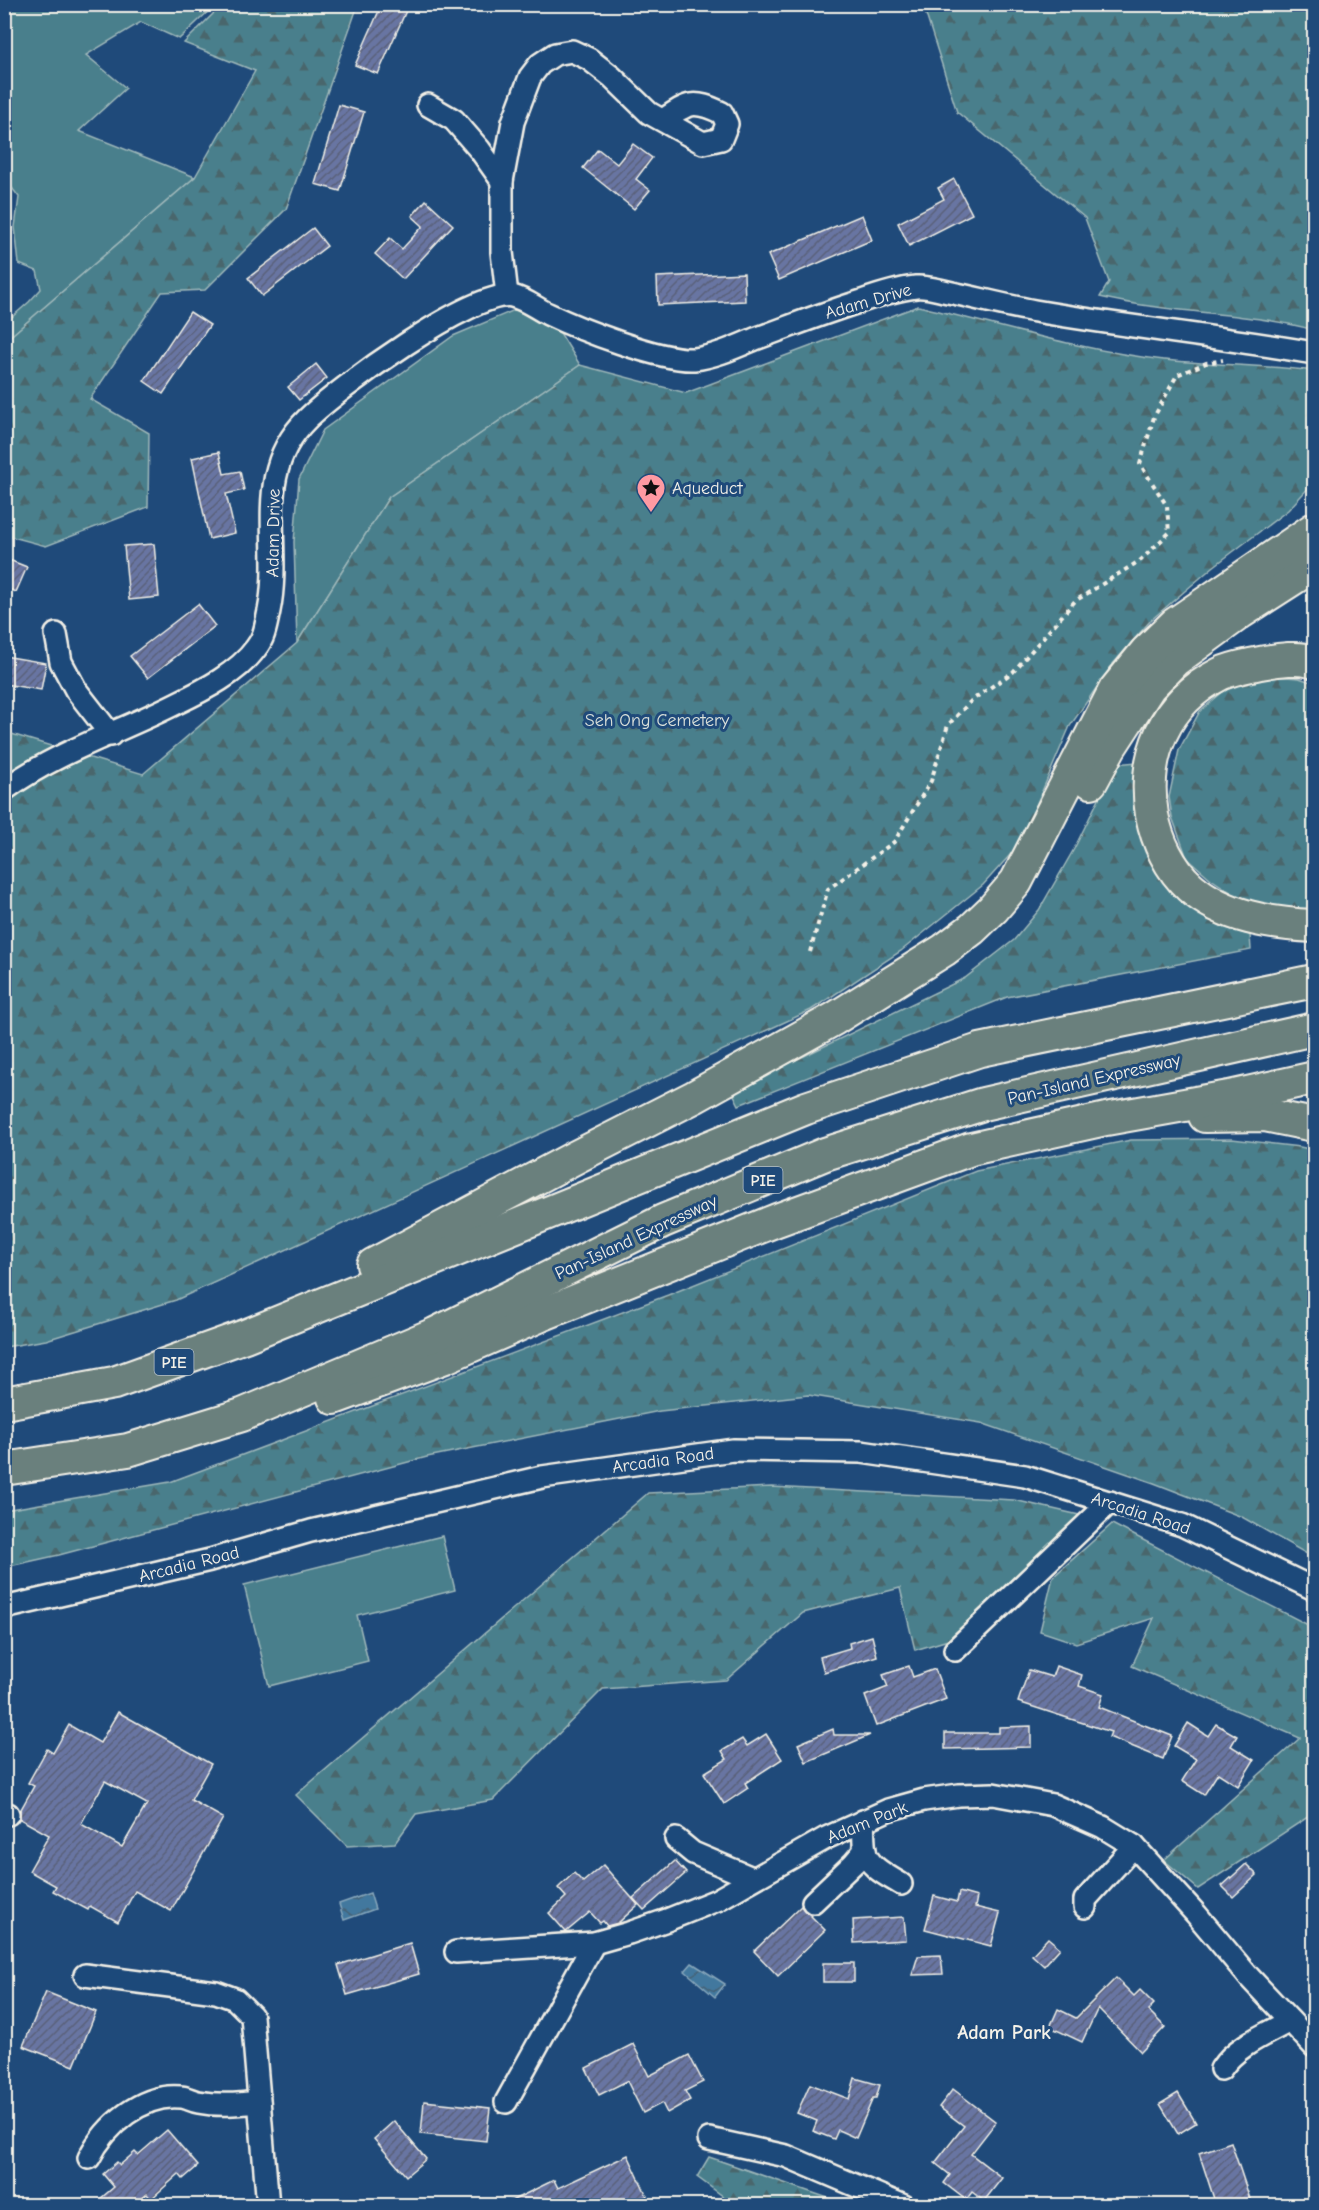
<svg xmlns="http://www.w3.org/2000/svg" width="1319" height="2210" viewBox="0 0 1319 2210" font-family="'Comic Neue',sans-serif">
	<defs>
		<pattern id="forest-firs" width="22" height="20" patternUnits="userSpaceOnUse" patternTransform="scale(1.5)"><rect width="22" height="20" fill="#4a7f8c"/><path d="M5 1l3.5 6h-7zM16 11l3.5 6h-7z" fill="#4a666c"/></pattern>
		<pattern id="water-waves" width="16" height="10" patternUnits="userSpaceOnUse" patternTransform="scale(1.5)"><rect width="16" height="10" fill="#42789e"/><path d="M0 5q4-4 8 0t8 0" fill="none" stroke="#456276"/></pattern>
		<pattern id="building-hatch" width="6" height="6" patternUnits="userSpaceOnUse" patternTransform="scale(1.5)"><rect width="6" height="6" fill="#6875a2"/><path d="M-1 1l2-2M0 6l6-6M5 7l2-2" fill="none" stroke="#5a6179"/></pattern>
	</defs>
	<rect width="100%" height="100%" fill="#1f4a7a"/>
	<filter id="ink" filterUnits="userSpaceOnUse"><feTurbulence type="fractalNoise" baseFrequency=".0167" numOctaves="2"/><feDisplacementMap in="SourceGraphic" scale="12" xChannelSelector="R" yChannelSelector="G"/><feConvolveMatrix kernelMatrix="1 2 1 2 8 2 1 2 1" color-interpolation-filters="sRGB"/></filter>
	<g filter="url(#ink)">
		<g fill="#4a7f8c" stroke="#9fb8ba" stroke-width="1.5">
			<polygon points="5,5 215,5 179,39 141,22 86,55 126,88 79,131 195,177 5,341 4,324 29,302 41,289 37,271 19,264 15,227 19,197 5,179"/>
			<polygon points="517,309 559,331 580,365 389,497 297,643 294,542 299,479 323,430 453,336"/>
			<polygon points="442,1536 455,1590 357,1615 368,1661 269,1686 244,1585"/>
		</g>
		<g fill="url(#forest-firs)" stroke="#9fb8ba" stroke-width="1.5">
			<polygon points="222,5 358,5 286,209 205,290 162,292 90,399 149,433 148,507 46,546 5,535 5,341 195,177 255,71 184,43"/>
			<path d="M923,5H1314V330C1244,311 1170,314 1100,297L1109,282L1085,218L957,112Z"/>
			<path d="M918,306C998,325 1083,351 1164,360C1214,365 1264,365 1314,371V482L1288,510L1213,567L1151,620L1112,665L1070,726L1019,845L983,885L901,951L811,1010L176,1300L46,1340L5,1347V732L143,774L297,643L389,497L580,365L686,393Z"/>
			<polygon points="1272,676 1299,678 1314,683 1314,909 1280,908 1241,899 1211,879 1187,858 1172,817 1169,797 1179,750 1200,711 1237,680"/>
			<polygon points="1137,762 1179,897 1222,927 1250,935 1251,950 1007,997 739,1105 732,1091 965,978 1014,940 1039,910 1074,849 1116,764"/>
			<polygon points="1232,1139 1300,1147 1314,1150 1314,1558 1242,1517 1154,1483 981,1423 808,1395 660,1411 427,1457 59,1555 5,1567 5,1510 170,1482 668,1295 976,1171 1131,1140"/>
			<polygon points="772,1487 1014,1500 1079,1515 948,1640 915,1650 900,1588 803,1613 726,1680 603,1689 493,1800 416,1814 395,1843 347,1846 296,1795 648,1493"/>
			<polygon points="1112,1524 1314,1628 1314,1813 1198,1889 1164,1860 1300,1738 1132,1666 1154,1618 1076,1643 1040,1631 1053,1577"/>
			<polygon points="709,2157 848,2205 849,2205 735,2205 697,2177"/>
		</g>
		<g fill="url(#water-waves)" stroke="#89a8bc" stroke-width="1.5">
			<polygon points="370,1893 375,1909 344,1920 339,1904"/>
			<polygon points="692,1963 725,1984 715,1997 685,1971"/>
		</g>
		<g fill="url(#building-hatch)" stroke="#f4f1e8" stroke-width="1.5" fill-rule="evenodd">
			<polygon points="382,4 409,4 378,74 355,65"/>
			<polygon points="339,105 364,112 340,191 315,184"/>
			<polygon points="633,144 652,158 636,179 650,190 634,209 583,168 598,149 617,164"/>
			<polygon points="954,179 972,214 909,246 898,223 944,199 938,188"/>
			<polygon points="426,200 453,225 403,279 375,254 390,238 402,249 423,226 412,216"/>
			<polygon points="862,215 872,240 779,280 768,255"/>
			<polygon points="313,228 327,246 262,296 248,278"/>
			<polygon points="744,273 745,301 658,305 657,277"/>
			<polygon points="190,312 210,325 163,394 144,381"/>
			<polygon points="316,364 327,378 299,400 288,387"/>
			<polygon points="219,452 224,474 240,471 244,490 226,494 235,533 209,539 192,458"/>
			<polygon points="154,544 159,597 129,600 124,546"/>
			<polygon points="4,558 27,567 16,592 4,587"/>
			<polygon points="198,604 215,626 148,678 130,656"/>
			<polygon points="4,656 46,663 41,690 4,684"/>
			<polygon points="872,1636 877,1656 824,1672 820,1657 850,1648 849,1643"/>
			<polygon points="909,1666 913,1677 935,1669 946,1699 876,1726 865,1696 888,1687 883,1675"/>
			<polygon points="1056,1666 1082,1675 1079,1686 1103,1694 1099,1707 1172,1736 1163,1759 1109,1737 1111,1732 1018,1702 1029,1670 1052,1677"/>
			<path d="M118,1712L211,1764L191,1800L223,1818L171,1911L135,1891L118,1922L90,1906L88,1910L53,1891L56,1886L29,1871L49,1835L20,1819V1811L34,1786L28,1783L47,1749L53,1753L69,1725L100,1743ZM105,1781L147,1804L122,1847L81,1824Z"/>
			<polygon points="1188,1723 1208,1736 1216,1724 1237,1736 1231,1746 1254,1760 1238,1786 1218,1773 1204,1795 1182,1781 1196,1759 1174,1746"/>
			<polygon points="1031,1726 1031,1747 945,1749 945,1733 999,1733 999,1727"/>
			<polygon points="833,1729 834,1735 870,1735 806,1762 798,1744"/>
			<polygon points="766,1734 782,1759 745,1783 748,1788 724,1804 704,1773 727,1759 722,1751 742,1739 747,1746"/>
			<polygon points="675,1861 686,1873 644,1910 633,1898"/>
			<polygon points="1246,1864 1257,1875 1233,1897 1222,1886"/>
			<polygon points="603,1865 638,1905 618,1923 607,1926 603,1921 600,1923 590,1912 566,1932 549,1913 566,1897 558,1888 574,1873 583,1882"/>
			<polygon points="959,1892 977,1897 975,1907 1000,1913 991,1946 925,1929 934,1896 957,1902"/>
			<polygon points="801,1906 825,1930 778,1976 754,1951"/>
			<polygon points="904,1917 906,1940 854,1943 853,1920"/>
			<polygon points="1048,1938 1060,1948 1044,1966 1032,1955"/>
			<polygon points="410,1943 419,1974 347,1995 338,1965"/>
			<polygon points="941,1955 943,1974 912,1975 918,1956"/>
			<rect x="823" y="1963" width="31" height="19"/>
			<polygon points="1116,1978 1134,1996 1140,1990 1154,2004 1148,2010 1165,2027 1141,2052 1098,2008 1082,2042 1050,2027 1058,2009 1076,2018"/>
			<polygon points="46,1992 96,2012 74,2066 23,2046"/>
			<polygon points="633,2044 649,2076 689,2055 703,2082 685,2091 690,2100 667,2113 662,2103 643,2113 627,2081 599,2095 586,2068"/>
			<polygon points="855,2078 880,2085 876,2098 873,2098 856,2138 838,2130 834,2139 813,2131 817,2121 797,2113 810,2084 849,2099"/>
			<polygon points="953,2089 996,2122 971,2154 1002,2178 984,2201 972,2192 966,2200 944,2183 950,2175 935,2163 964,2126 939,2107"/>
			<polygon points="1178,2093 1196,2123 1178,2134 1160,2104"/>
			<polygon points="424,2101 490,2108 486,2141 421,2134"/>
			<polygon points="394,2121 426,2159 406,2176 374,2139"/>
			<polygon points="167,2130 198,2166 183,2179 179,2174 151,2199 147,2194 134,2205 93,2205 114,2187 103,2174 117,2162 120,2165 135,2152 138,2155"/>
			<polygon points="1231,2142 1252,2205 1216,2205 1199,2153"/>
			<polygon points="628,2155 647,2196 635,2201 637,2205 503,2205 554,2180 558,2188"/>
		</g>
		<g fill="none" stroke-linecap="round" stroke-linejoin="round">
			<g stroke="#f4f1e8" stroke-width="26">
				<g id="minor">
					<polyline points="428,105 454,120 480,150 502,181"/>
					<path d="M507,295L502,252V181L513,122L530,77L540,64L555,54L572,51L589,59L612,77L649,113L703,143L721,139L727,124L722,113C693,99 688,103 663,120"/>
					<polyline points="56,634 61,662 76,690 111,735"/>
					<path d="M4,790C56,752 120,732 177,703C204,690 238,673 256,648C265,637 266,624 269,611C283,543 251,474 307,419C336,390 474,289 512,296C525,299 536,308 548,314C579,329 661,361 694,359C714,357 736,347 755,339C791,326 826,312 862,301C879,295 898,289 916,287C927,286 938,290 948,292C977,298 1006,306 1035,311C1128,327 1222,337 1314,353"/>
					<polyline points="4,1608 210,1560 311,1531 542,1477 733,1450 861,1452 1025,1476 1182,1525 1314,1589"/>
					<polyline points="955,1650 1110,1502"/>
					<polyline points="4,1815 8,1814"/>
					<path d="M863,1821C864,1830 863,1841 865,1851C868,1867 888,1876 901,1884"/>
					<polyline points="676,1839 693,1853 752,1878"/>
					<polyline points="813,1902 854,1863 865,1850"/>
					<polyline points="1085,1907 1085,1900 1134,1846"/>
					<polyline points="456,1952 594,1943 629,1933 667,1920 717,1900 826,1838 888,1810 924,1800 959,1795 993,1794 1053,1805 1103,1827 1134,1846 1196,1914 1249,1977 1314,2046"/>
					<polyline points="85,1975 216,1992 235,1999 252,2016 268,2206"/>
					<path d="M1221,2069C1236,2046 1266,2034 1290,2021"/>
					<polyline points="506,2102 594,1943"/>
					<polyline points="709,2139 786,2156 904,2206"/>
					<path d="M89,2158C105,2126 142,2093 181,2097C186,2097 192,2101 198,2102C218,2106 238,2104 259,2102"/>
				</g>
			</g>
			<g stroke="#f4f1e8" stroke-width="36">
				<g id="highway">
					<path d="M1314,662C1298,656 1277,660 1260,663C1247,666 1232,668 1220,674C1165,702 1142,755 1152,815C1157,841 1170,869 1190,887C1224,917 1271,924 1314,926"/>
					<polyline points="1091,782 1110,747 1149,687 1175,660 1241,612 1314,565"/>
					<polyline points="1205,1116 1265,1115 1314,1125"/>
					<polyline points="373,1265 576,1157 694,1097 834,1019 944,950 972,929 993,909 1016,882 1115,690 1146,652 1175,624 1314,529"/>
					<polyline points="334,1398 445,1357 541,1315 777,1220 971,1149 1106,1119 1229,1097 1314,1078"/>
					<polyline points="4,1403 114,1383 245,1336 806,1108 980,1050 1314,981"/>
					<polyline points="4,1469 128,1450 242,1415 435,1334 663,1221 825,1154 983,1104 1314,1029"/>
				</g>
			</g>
			<polyline stroke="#f4f1e8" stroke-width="4" stroke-dasharray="4.5 4.5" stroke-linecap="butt" points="810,952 828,889 894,842 931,781 948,725 972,700 1013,672 1075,601 1141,560 1169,533 1167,506 1140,464 1154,417 1177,375 1206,363 1223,360"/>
			<use href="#minor" stroke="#1f4a7a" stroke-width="21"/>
			<use href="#highway" stroke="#6a807d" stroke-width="32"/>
		</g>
	</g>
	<defs>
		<g id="sight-pin" transform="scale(1.5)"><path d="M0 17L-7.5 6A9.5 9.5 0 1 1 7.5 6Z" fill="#ff9aa2" stroke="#1f4a7a"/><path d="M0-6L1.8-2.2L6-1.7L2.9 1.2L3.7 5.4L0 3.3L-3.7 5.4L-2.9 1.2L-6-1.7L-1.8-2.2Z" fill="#111"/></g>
	</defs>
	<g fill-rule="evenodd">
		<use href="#sight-pin" x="651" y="488"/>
	</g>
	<g text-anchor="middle" stroke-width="6" stroke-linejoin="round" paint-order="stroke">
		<g fill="#1f4a7a" stroke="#b4bfc7" stroke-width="1.5">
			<rect x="743.5" y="1167" width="39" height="26" rx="4.5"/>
			<rect x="154.5" y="1349" width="39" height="26" rx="4.5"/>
		</g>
		<g font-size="16" font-weight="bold" fill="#f4f1e8">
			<text x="763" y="1186">PIE</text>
			<text x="174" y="1368">PIE</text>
		</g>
		<g font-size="18" fill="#f4f1e8" stroke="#1f4a7a">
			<text transform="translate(868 301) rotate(-16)" y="6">Adam Drive</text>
			<text transform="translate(273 533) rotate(-89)" y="6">Adam Drive</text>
			<text transform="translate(1094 1079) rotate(-13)" y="6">Pan-Island Expressway</text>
			<text transform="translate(636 1237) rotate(-25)" y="6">Pan-Island Expressway</text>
			<text transform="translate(663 1460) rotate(-8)" y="6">Arcadia Road</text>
			<text transform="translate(1141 1513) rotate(18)" y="6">Arcadia Road</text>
			<text transform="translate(189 1564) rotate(-14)" y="6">Arcadia Road</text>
			<text transform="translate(867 1822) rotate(-22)" y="6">Adam Park</text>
		</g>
		<g font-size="18" fill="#f4f1e8" stroke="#1f4a7a" text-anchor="start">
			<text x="672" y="494">Aqueduct</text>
		</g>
		<g font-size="18" fill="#dae0da" stroke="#1f4a7a">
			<text x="657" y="726">Seh Ong Cemetery</text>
		</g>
		<g font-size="20" font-weight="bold" fill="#f4f1e8" stroke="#1f4a7a">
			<text x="1004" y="2039">Adam Park</text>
		</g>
	</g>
	<rect width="1319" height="2210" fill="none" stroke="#1f4a7a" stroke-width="24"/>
	<rect x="12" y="12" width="1295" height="2186" fill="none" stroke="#f4f1e8" stroke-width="2" filter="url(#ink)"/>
</svg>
